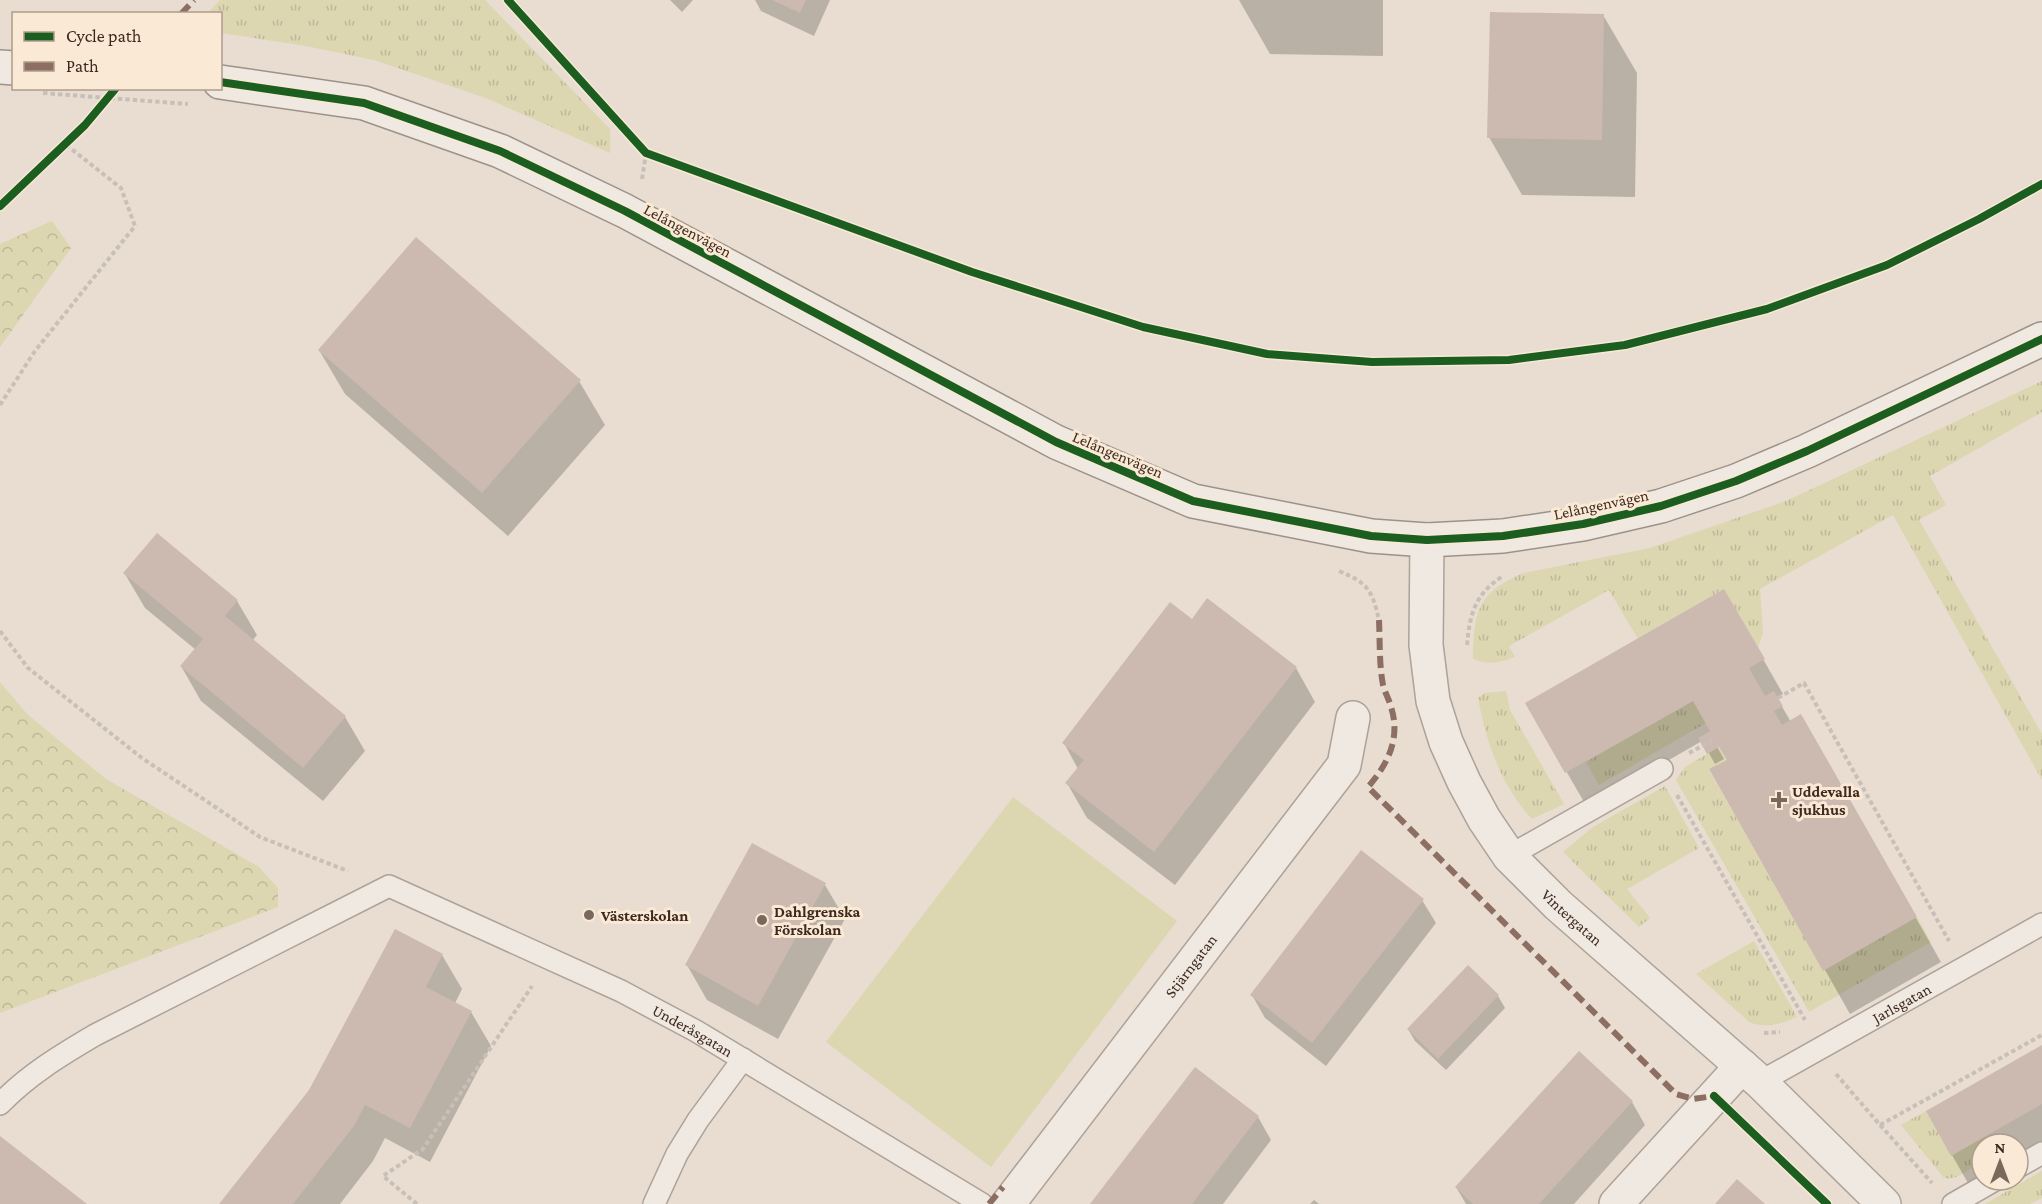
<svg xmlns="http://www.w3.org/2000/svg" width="2042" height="1204" viewBox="0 0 2042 1204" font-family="'Crimson Pro',serif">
	<defs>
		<pattern id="grass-tufts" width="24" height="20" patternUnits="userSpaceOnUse" patternTransform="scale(1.5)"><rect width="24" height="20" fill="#dcd6b1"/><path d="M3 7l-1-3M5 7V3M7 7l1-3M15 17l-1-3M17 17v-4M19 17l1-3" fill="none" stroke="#beb898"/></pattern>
		<pattern id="forest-crowns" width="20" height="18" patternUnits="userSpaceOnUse" patternTransform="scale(1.5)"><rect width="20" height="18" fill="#dcd6b1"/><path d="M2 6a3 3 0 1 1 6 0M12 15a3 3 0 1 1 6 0" fill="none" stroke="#beb898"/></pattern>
	</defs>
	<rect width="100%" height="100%" fill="#e8ddd0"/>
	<g fill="url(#grass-tufts)">
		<polygon points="220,0 485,0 610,129 610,153 486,98 374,60 306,46 221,33 220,14 208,13"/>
		<path d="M2042,381V412L1930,476L1946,505L1919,520L2042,734V780L1893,515L1760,589L1763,633L1758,648L1724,589L1638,639L1609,590L1509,646L1515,657C1499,663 1489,665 1473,659C1474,612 1477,592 1524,573L1650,548L1786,501Z"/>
		<path d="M1506,691L1510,710L1564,804L1532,819C1500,784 1487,744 1478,698L1485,693Z"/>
		<polygon points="1693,701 1706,723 1599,785 1586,762"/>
		<polygon points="1719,747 1727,760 1709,770 1823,970 1917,917 1931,942 1809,1012 1676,780 1685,767"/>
		<polygon points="1665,786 1699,848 1627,889 1650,918 1639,927 1563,852 1593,827"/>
		<path d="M1754,941L1797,1017C1781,1024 1766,1029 1749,1022L1696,974Z"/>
		<path d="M1926,1111L1951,1155L1984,1136L1988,1144H1982V1162C1971,1168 1956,1181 1944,1178L1901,1125Z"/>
		<polygon points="2042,1171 2042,1198 2030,1204 1985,1204"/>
	</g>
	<g fill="url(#forest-crowns)">
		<polygon points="52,221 71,248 0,347 0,244"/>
		<polygon points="0,682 27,714 106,779 259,867 278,888 278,907 0,1013"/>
	</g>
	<polygon fill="#dcd6b1" points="1013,797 1177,921 991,1167 826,1042"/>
	<g fill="#0003">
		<polygon points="670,0 693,0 682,12"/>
		<polygon points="755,0 830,0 814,36 761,11"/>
		<polygon points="1239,0 1383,0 1383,56 1270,54"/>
		<polygon points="1603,15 1637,73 1635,197 1522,195 1489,137"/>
		<polygon points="319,350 579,381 605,425 508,536 345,394"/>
		<polygon points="125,574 237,601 257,635 252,641 345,717 365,751 323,801 201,701 181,666 196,650 145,608"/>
		<polygon points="1724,591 1783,694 1777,698 1791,722 1801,716 1941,962 1850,1014 1711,770 1729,760 1711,736 1724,759 1715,764 1702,741 1587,807 1527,704"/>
		<polygon points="1192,621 1296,668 1315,702 1175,885 1087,818 1067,783 1078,769 1064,743"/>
		<polygon points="825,885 845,919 778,1039 707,1000 687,965"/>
		<polygon points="1422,900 1436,923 1326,1066 1265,1018 1252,995"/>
		<polygon points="442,955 462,989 455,1003 471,1012 491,1046 430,1162 385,1138 373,1161 340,1204 221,1204"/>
		<polygon points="1468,967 1498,996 1505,1008 1446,1070 1415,1041 1408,1029"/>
		<polygon points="2042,1047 2042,1162 2018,1176 2018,1144 1982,1144 1982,1180 2010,1180 1977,1199 1952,1155"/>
		<polygon points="1632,1102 1645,1125 1574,1204 1466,1204 1456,1187"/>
		<polygon points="1258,1117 1271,1140 1223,1204 1092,1204"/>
		<polygon points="1314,1200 1319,1204 1310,1204"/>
	</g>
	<g fill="#ccbab0">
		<polygon points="772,0 806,0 800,13"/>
		<polygon points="1490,12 1604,14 1602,140 1487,138"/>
		<polygon points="416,237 581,380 482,493 318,350"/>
		<polygon points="157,533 238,600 225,616 346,716 303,768 180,666 203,639 123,573"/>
		<polygon points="1724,589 1765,659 1749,668 1765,696 1774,691 1778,698 1783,706 1774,711 1782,725 1801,714 1917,917 1823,971 1709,769 1727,760 1719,747 1707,754 1698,738 1710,731 1693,701 1565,773 1525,703"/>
		<polygon points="1207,598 1297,667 1154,852 1065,783 1084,760 1062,743 1170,602 1192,619"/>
		<polygon points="752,843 826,883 758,1006 685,965"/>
		<polygon points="1361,850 1424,899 1312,1043 1250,995"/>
		<polygon points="395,929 443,954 426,987 472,1011 410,1128 365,1105 354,1126 293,1204 219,1204 309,1090"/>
		<polygon points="1468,965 1499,995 1438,1059 1407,1029"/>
		<polygon points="2042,1045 2042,1104 1951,1156 1926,1111"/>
		<polygon points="1579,1051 1633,1101 1539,1204 1473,1204 1455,1187"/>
		<polygon points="1195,1067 1259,1116 1192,1204 1090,1204"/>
		<polygon points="0,1136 87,1204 0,1204"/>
		<polygon points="1737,1179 1765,1204 1715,1204"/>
	</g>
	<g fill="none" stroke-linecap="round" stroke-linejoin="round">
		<g stroke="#ada298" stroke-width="24">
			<g id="lane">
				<polyline points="1509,856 1662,769"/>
				<path id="s1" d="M1760,1082L2042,924"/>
				<path id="s2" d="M0,1104C28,1075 61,1055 95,1035L389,886L621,991L696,1031L982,1204"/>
				<polyline points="2018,1167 2042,1153"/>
				<polyline points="654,1204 677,1154 698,1120 743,1059"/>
				<polyline points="1953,1204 1995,1180"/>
			</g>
		</g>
		<g stroke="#ada298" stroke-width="36">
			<g id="street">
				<path id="s3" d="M1427,540L1426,645L1433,701L1446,742L1464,782L1484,819L1509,856L1558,905L1760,1082L1884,1204"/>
				<path id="s4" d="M1008,1204L1344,765L1353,718"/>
				<polyline points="1616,1204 1742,1066"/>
			</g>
		</g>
		<g stroke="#9d9288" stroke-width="36">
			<g id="secondary">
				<polyline points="0,67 14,68"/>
				<polyline points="220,82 364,103 500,151 625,211 1056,442 1193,501 1371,536 1427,540 1503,536 1583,524 1661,506 1736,481 1807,451 2042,339"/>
			</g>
		</g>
		<g stroke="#c8c0b8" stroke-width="4" stroke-dasharray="4.5 3" stroke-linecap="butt">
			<polyline points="43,93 188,104"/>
			<polyline points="642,179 646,153"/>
			<polyline points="0,405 35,351 135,226 121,188 65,144"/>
			<path d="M1339,571C1368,583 1372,590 1379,620"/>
			<polyline points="0,631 28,668 142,758 260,837 348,871"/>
			<path d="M1467,645C1470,613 1475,594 1503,576"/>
			<polyline points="1778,698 1804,683 1949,941"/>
			<polyline points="1689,753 1715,739"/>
			<polyline points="1677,795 1805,1020"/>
			<polyline points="1764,1033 1780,1032"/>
			<polyline points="1836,1074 1880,1125 2042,1035"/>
			<polyline points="1880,1125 1932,1183"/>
			<polyline points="417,1204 383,1176 423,1149 532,986"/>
		</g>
		<use href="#lane" stroke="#f0e9e1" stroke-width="21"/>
		<use href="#street" stroke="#f0e9e1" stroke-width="33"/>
		<use href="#secondary" stroke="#f0e9e1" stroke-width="33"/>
		<g stroke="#8d6e63" stroke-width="6" stroke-dasharray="12 6" stroke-linecap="butt">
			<polyline points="181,14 194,0"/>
			<path d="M1379,620C1380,641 1379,664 1383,685C1385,693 1389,699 1391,707C1401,738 1388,764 1368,787L1676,1094L1693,1099L1714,1096L1716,1098"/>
			<polyline points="989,1204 1003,1187"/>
		</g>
		<g stroke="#f9e9d5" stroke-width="11">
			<g id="cycleway">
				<polyline points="508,0 646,153 972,272 1143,327 1267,354 1372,362 1509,360 1625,345 1767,309 1887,265 1979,219 2042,184"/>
				<polyline points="220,82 364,103 500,151 625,211 1056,442 1193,501 1371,536 1427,540 1503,536 1583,524 1661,506 1736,481 1807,451 2042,339"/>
				<polyline points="0,206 85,125 116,88"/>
				<polyline points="1714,1096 1827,1204"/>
			</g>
		</g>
		<use href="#cycleway" stroke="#1b5e20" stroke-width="8"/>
	</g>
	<g fill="#7a685c" stroke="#f9e9d5" stroke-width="2">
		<path d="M1776 791h6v6h6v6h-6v6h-6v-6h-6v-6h6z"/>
		<circle cx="589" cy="915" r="6"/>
		<circle cx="762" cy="920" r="6"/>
	</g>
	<g text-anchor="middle" stroke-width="6" stroke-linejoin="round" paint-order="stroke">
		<g font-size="16" fill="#3e291e" stroke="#f9e9d5">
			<text transform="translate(688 230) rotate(28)" y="6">Lelångenvägen</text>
			<text transform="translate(1118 454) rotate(23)" y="6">Lelångenvägen</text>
			<text transform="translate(1601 504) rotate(-12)" y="6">Lelångenvägen</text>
			<text dy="6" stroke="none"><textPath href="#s3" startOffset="423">Vintergatan</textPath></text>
			<text dy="6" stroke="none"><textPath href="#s4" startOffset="300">Stjärngatan</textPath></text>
			<text dy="6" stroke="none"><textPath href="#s1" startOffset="162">Jarlsgatan</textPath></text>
			<text dy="6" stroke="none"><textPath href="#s2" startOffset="784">Underåsgatan</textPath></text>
		</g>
		<g font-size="16" font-weight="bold" fill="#3e291e" stroke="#f9e9d5" text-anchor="start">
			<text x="1792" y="797">Uddevalla<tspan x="1792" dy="18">sjukhus</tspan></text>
			<text x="774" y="917">Dahlgrenska<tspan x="774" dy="18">Förskolan</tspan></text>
			<text x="601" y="921">Västerskolan</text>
		</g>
	</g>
	<rect x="12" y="12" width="210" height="78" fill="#f9e9d5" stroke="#ae9c8c" stroke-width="1.5"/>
	<rect x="24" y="32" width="30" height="9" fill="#1b5e20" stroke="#ae9c8c" stroke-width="1.5"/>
	<text x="66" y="42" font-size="18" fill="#3e291e">Cycle path</text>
	<rect x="24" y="62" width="30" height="9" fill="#8d6e63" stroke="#ae9c8c" stroke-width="1.5"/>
	<text x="66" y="72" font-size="18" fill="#3e291e">Path</text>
	<g transform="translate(2000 1162)"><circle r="28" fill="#f9e9d5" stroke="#ae9c8c" stroke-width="1.5"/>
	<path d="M0-4.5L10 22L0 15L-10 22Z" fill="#7a685c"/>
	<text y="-9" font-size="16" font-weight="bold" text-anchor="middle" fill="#3e291e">N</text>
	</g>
</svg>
